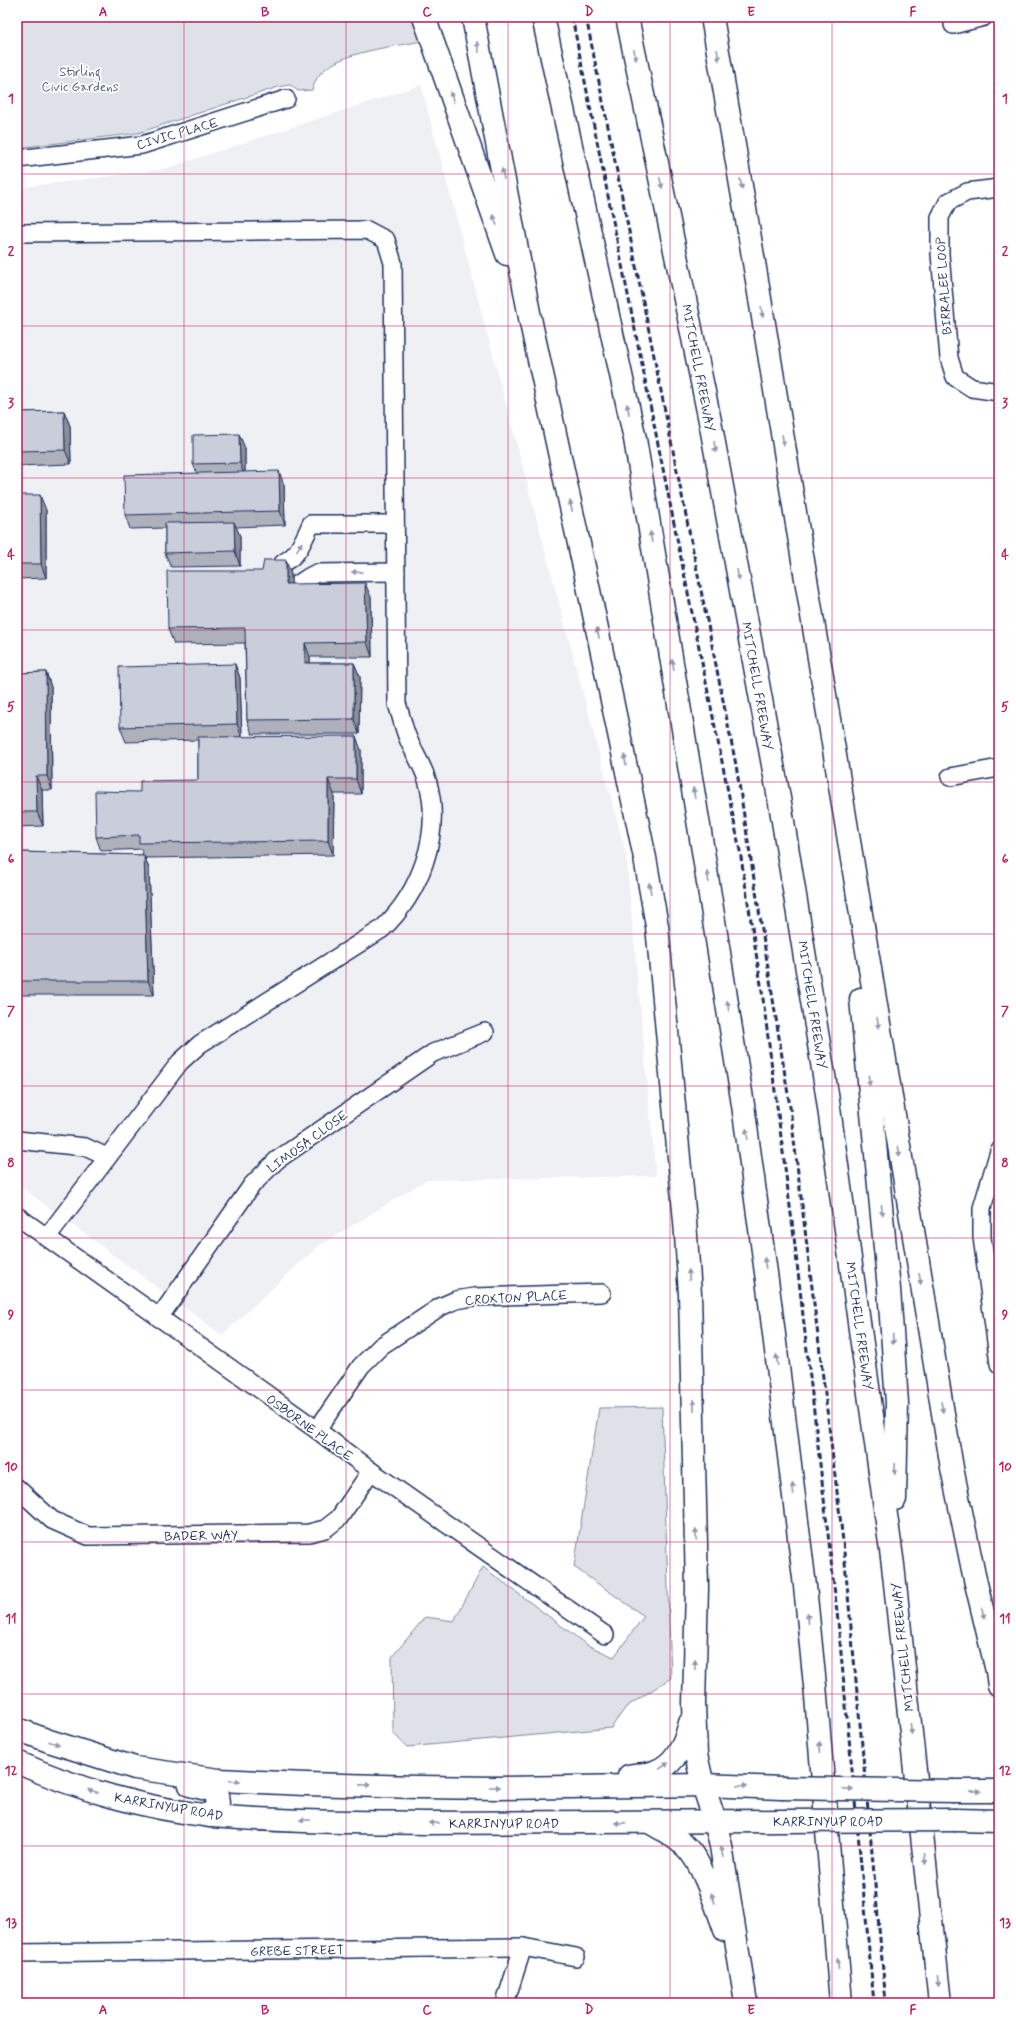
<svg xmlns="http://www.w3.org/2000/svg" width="1016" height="2020" viewBox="0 0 1016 2020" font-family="Mynerve,sans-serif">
	<rect width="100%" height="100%" fill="#fff"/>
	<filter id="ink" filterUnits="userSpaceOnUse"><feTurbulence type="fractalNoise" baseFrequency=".025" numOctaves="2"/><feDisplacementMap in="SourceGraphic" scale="8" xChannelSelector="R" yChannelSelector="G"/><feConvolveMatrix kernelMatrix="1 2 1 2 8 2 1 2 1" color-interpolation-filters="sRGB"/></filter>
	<g filter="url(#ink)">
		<polygon fill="#eff0f4" points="421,85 626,854 656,1176 426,1180 316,1248 222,1335 17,1184 17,188 164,169"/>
		<g fill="#dee1e7" stroke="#7c88a2">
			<path d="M17,17H412L422,41C394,47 340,51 320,74C316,78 314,85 312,90L298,91L290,85L278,87L138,133L17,148Z"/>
			<polygon points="662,1407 671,1678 626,1707 611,1728 407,1747 393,1733 392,1657 425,1617 454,1621 483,1567 587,1645 614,1657 644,1616 574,1567 599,1408"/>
		</g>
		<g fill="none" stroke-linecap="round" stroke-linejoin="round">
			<g stroke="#1b2f5e" stroke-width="20">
				<g id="minor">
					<polyline points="953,25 984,17"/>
					<polyline points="17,159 142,145 286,99"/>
					<polyline points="999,188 967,192 948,202 940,217 940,254 949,358 955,377 972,388 999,392"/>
					<path d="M17,233L367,230L386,240L393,263L397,704C401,715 403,726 407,736C413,752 424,767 428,783C442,835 420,893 382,929L200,1044L180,1062L47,1237"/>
					<path d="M395,524H311C307,533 303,542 298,550C287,567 280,554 277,582C291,597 303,577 317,573L396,572"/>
					<polyline points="950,777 999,768"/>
					<polyline points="17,1140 85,1147 107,1157"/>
					<polyline points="999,1151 982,1208 982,1237 999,1364"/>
					<polyline points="17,1216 317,1430 371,1471 605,1635"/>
					<polyline points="159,1318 252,1185 277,1160 433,1053 485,1032"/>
					<polyline points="317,1430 361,1366 381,1346 440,1307 456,1300 474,1297 602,1293"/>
					<polyline points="17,1488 52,1520 88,1536 309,1533 325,1529 339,1518 371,1471"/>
					<polyline points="17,1953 523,1947 576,1957"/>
					<polyline points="505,2003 523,1947"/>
				</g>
			</g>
			<g stroke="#1b2f5e" stroke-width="25">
				<g id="highway">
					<polyline points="424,17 507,254"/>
					<polyline points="473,17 531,323 586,576 645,858 657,926 685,1221 690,1294 697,1587 694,1704 696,1755 703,1785 715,1821 721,1846 746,2003"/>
					<polyline points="543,17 635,439 700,832 743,1105 770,1302 805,1586 816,1696 841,2003"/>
					<polyline points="627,17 710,421 781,809 827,1094 893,1565 940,2003"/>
					<polyline points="712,17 749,232 952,1468 974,1575 997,1671 999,1686"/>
					<polyline points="861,999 889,1289 897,1403 895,1499"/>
					<polyline points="17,1729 49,1741 135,1768 219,1780 305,1784 418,1787 499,1788 703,1785 781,1788"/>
					<path d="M17,1762C76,1789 147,1809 212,1816C283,1822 355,1822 426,1823C546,1823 666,1821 785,1821"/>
					<path d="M629,1776C637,1774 647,1775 654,1772C676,1765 685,1743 690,1723"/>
					<polyline points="190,1785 211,1790 217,1795 218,1803 210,1816"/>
					<polyline points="954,1791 999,1791"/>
					<polyline points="956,1820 999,1821"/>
					<path d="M651,1823C664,1830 676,1837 687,1848C703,1864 717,1908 725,1930"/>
				</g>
			</g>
			<use href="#minor" stroke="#fff" stroke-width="17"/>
			<use href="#highway" stroke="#fff" stroke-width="22"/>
			<g stroke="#1b2f5e" stroke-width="3" stroke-dasharray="6 3" stroke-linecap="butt">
				<polyline points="572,17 740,851 762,991 794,1237 838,1621 874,2003"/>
				<polyline points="586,17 736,765 790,1107 843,1541 886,2003"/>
			</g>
			<g stroke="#1b2f5e" stroke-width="25" stroke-linecap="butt">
				<g id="highway-bridge">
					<polyline points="781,1788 954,1791"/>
					<polyline points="785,1821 956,1820"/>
				</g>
			</g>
			<use href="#highway-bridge" stroke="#fff" stroke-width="22"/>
		</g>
		<g fill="#aeb1bb" stroke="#1b2f5e">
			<polygon points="64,411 70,426 71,464 17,466 17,412"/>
			<polygon points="245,448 245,472 284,485 285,525 236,527 240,536 240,566 171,567 165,553 165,528 130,529 125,515 197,473 193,464"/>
			<polygon points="17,478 17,495 46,510 46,578 17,579"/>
			<polygon points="291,574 291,584 371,597 372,657 310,657 310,663 354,663 360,677 359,734 252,734 247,720 245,643 174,644 168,629"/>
			<polygon points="235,664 240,678 242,737 361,750 361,794 334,794 333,855 145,858 149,869 154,995 17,995 17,852 143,855 141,849 101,851 96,837 140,792 198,780 198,740 126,742 120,727"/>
			<polygon points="46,672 51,687 52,790 42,790 43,826 17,827 17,673"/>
		</g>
		<g fill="#8d9099" stroke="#1b2f5e">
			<polygon points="64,411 70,426 71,464 65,450"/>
			<polygon points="239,434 245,448 245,478 240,463"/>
			<polygon points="279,471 284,485 285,525 280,511"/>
			<polygon points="40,495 46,510 46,578 41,564"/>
			<polygon points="234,522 240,536 240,566 235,551"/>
			<polygon points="286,560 291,574 291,599 286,584"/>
			<polygon points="365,583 371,597 372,657 367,642"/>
			<polygon points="305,643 310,657 310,678 305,663"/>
			<polygon points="354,663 360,677 359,734 354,719"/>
			<polygon points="235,664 240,678 242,738 237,724"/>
			<polygon points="46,672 51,687 52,790 47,776"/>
			<polygon points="356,736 361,750 361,794 356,779"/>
			<polygon points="36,776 42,790 43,826 37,812"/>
			<polygon points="328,779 334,794 333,855 328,841"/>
			<polygon points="144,855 149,869 154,995 148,981"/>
		</g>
		<g fill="#caceda" stroke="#1b2f5e">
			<polygon points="64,411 65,450 17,451 17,412"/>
			<polygon points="239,434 240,463 193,464 193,435"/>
			<polygon points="279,471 280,511 125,515 124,475"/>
			<polygon points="17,495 40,495 41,564 17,564"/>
			<polygon points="234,522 235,551 165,553 165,523"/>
			<polygon points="264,560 286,560 286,584 365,583 367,642 305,643 305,663 354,663 354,719 247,720 245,628 168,629 167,571 262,571"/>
			<polygon points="235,664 237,724 120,727 119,667"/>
			<polygon points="46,672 47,776 36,776 37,812 17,812 17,673"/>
			<polygon points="356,736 356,779 328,779 328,841 139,843 139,835 96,837 95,791 140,792 140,781 198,780 198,737"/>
			<polygon points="17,852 144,855 148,981 17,981"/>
		</g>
		<defs><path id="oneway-solid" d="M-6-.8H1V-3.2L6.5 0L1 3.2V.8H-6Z"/></defs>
		<g fill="#8d97ae">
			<use href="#oneway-solid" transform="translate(478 47) rotate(-101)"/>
			<use href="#oneway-solid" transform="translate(635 55) rotate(78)"/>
			<use href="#oneway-solid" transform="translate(718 55) rotate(80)"/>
			<use href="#oneway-solid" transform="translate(452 97) rotate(-109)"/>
			<use href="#oneway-solid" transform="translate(503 174) rotate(-101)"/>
			<use href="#oneway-solid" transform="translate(661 183) rotate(78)"/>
			<use href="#oneway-solid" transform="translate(741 184) rotate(80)"/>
			<use href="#oneway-solid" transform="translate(495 220) rotate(-109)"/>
			<use href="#oneway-solid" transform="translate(762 312) rotate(81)"/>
			<use href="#oneway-solid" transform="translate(628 409) rotate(-102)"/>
			<use href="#oneway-solid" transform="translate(783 440) rotate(81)"/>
			<use href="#oneway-solid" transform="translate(715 447) rotate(80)"/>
			<use href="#oneway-solid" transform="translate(571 506) rotate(-102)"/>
			<use href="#oneway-solid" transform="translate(651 537) rotate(-99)"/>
			<use href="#oneway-solid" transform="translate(299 547) rotate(-59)"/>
			<use href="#oneway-solid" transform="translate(357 572) rotate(179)"/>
			<use href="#oneway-solid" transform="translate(738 575) rotate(80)"/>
			<use href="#oneway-solid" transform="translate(598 633) rotate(-102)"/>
			<use href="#oneway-solid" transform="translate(673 665) rotate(-99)"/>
			<use href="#oneway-solid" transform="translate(625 760) rotate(-102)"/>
			<use href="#oneway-solid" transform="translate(694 793) rotate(-99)"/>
			<use href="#oneway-solid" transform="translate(708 877) rotate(-99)"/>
			<use href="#oneway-solid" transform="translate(650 888) rotate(-100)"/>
			<use href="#oneway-solid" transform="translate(728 1006) rotate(-99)"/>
			<use href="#oneway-solid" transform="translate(878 1023) rotate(81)"/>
			<use href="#oneway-solid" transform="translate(869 1080) rotate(84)"/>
			<use href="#oneway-solid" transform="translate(747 1134) rotate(-98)"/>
			<use href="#oneway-solid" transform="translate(899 1151) rotate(81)"/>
			<use href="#oneway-solid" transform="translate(882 1210) rotate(84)"/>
			<use href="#oneway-solid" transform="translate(765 1263) rotate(-98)"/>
			<use href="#oneway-solid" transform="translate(689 1275) rotate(-94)"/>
			<use href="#oneway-solid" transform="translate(920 1279) rotate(81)"/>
			<use href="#oneway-solid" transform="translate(893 1339) rotate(86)"/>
			<use href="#oneway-solid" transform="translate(777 1360) rotate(-97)"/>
			<use href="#oneway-solid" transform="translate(694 1405) rotate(-91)"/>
			<use href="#oneway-solid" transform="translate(942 1407) rotate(81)"/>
			<use href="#oneway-solid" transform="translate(895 1469) rotate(91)"/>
			<use href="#oneway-solid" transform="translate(793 1489) rotate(-97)"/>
			<use href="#oneway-solid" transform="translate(696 1535) rotate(-91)"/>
			<use href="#oneway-solid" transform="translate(983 1613) rotate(77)"/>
			<use href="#oneway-solid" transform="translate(808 1618) rotate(-96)"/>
			<use href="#oneway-solid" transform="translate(695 1665) rotate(-89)"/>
			<use href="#oneway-solid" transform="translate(911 1729) rotate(84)"/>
			<use href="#oneway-solid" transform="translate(54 1743) rotate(18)"/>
			<use href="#oneway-solid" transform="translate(820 1747) rotate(-95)"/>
			<use href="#oneway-solid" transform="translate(664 1766) rotate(-35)"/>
			<use href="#oneway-solid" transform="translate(235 1781) rotate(3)"/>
			<use href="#oneway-solid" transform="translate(365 1785) rotate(1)"/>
			<use href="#oneway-solid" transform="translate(742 1786) rotate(2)"/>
			<use href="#oneway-solid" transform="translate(495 1787)"/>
			<use href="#oneway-solid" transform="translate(848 1789) rotate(1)"/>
			<use href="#oneway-solid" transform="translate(93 1791) rotate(-162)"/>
			<use href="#oneway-solid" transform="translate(976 1791) rotate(-1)"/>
			<use href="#oneway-solid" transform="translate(305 1820) rotate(-178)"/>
			<use href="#oneway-solid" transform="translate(434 1823) rotate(-180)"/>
			<use href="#oneway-solid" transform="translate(620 1823) rotate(179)"/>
			<use href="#oneway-solid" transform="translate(722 1852) rotate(-99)"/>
			<use href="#oneway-solid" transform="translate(925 1859) rotate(84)"/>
			<use href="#oneway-solid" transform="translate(713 1898) rotate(-110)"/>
			<use href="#oneway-solid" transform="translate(838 1964) rotate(-95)"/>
			<use href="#oneway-solid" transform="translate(938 1981) rotate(84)"/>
		</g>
	</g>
	<path fill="none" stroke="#c2185b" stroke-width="1" stroke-opacity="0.55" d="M184,17V2003M346,17V2003M508,17V2003M670,17V2003M832,17V2003M17,174H999M17,326H999M17,478H999M17,630H999M17,782H999M17,934H999M17,1086H999M17,1238H999M17,1390H999M17,1542H999M17,1694H999M17,1846H999"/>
	<g text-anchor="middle" stroke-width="3.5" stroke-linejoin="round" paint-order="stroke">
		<g font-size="13" fill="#4c5c80" stroke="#fff">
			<text x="80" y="76">Stirling<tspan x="80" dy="15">Civic Gardens</tspan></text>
		</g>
		<g font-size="13" fill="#1b2f5e" stroke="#fff">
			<text transform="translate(177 133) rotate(-16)" y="5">CIVIC PLACE</text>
			<text transform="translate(943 286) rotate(-94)" y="5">BIRRALEE LOOP</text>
			<text transform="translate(699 368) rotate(79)" y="5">MITCHELL FREEWAY</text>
			<text transform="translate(758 686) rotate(80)" y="5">MITCHELL FREEWAY</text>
			<text transform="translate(813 1005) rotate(81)" y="5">MITCHELL FREEWAY</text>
			<text transform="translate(307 1141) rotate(-36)" y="5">LIMOSA CLOSE</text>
			<text transform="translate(516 1297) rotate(-3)" y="5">CROXTON PLACE</text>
			<text transform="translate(860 1326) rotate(82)" y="5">MITCHELL FREEWAY</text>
			<text transform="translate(310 1427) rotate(36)" y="5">OSBORNE PLACE</text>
			<text transform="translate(201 1535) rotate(-1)" y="5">BADER WAY</text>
			<text transform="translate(902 1647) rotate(-96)" y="5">MITCHELL FREEWAY</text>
			<text transform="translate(169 1806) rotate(10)" y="5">KARRINYUP ROAD</text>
			<text x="828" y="1826">KARRINYUP ROAD</text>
			<text x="504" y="1828">KARRINYUP ROAD</text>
			<text transform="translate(297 1950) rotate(-1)" y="5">GREBE STREET</text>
		</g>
	</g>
	<rect width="1016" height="2020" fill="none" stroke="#fff" stroke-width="44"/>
	<rect x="22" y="22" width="972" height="1976" fill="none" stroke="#c2185b" stroke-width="1.5"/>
	<g font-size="13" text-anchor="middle" font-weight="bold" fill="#c2185b">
		<text x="103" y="16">A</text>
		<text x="265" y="16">B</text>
		<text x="427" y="16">C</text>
		<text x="589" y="16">D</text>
		<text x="751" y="16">E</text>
		<text x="913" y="16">F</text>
		<text x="11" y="103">1</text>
		<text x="1005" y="103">1</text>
		<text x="11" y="255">2</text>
		<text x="1005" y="255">2</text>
		<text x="11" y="407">3</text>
		<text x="1005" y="407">3</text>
		<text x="11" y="559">4</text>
		<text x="1005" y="559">4</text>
		<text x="11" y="711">5</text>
		<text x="1005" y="711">5</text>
		<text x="11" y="863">6</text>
		<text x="1005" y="863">6</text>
		<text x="11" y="1015">7</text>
		<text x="1005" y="1015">7</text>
		<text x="11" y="1167">8</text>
		<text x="1005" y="1167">8</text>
		<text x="11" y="1319">9</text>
		<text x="1005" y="1319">9</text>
		<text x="11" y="1471">10</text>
		<text x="1005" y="1471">10</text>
		<text x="11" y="1623">11</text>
		<text x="1005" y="1623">11</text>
		<text x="11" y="1775">12</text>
		<text x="1005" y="1775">12</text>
		<text x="11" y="1927">13</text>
		<text x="1005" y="1927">13</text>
		<text x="103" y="2014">A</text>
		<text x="265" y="2014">B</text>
		<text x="427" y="2014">C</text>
		<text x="589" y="2014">D</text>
		<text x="751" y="2014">E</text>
		<text x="913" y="2014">F</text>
	</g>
</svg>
